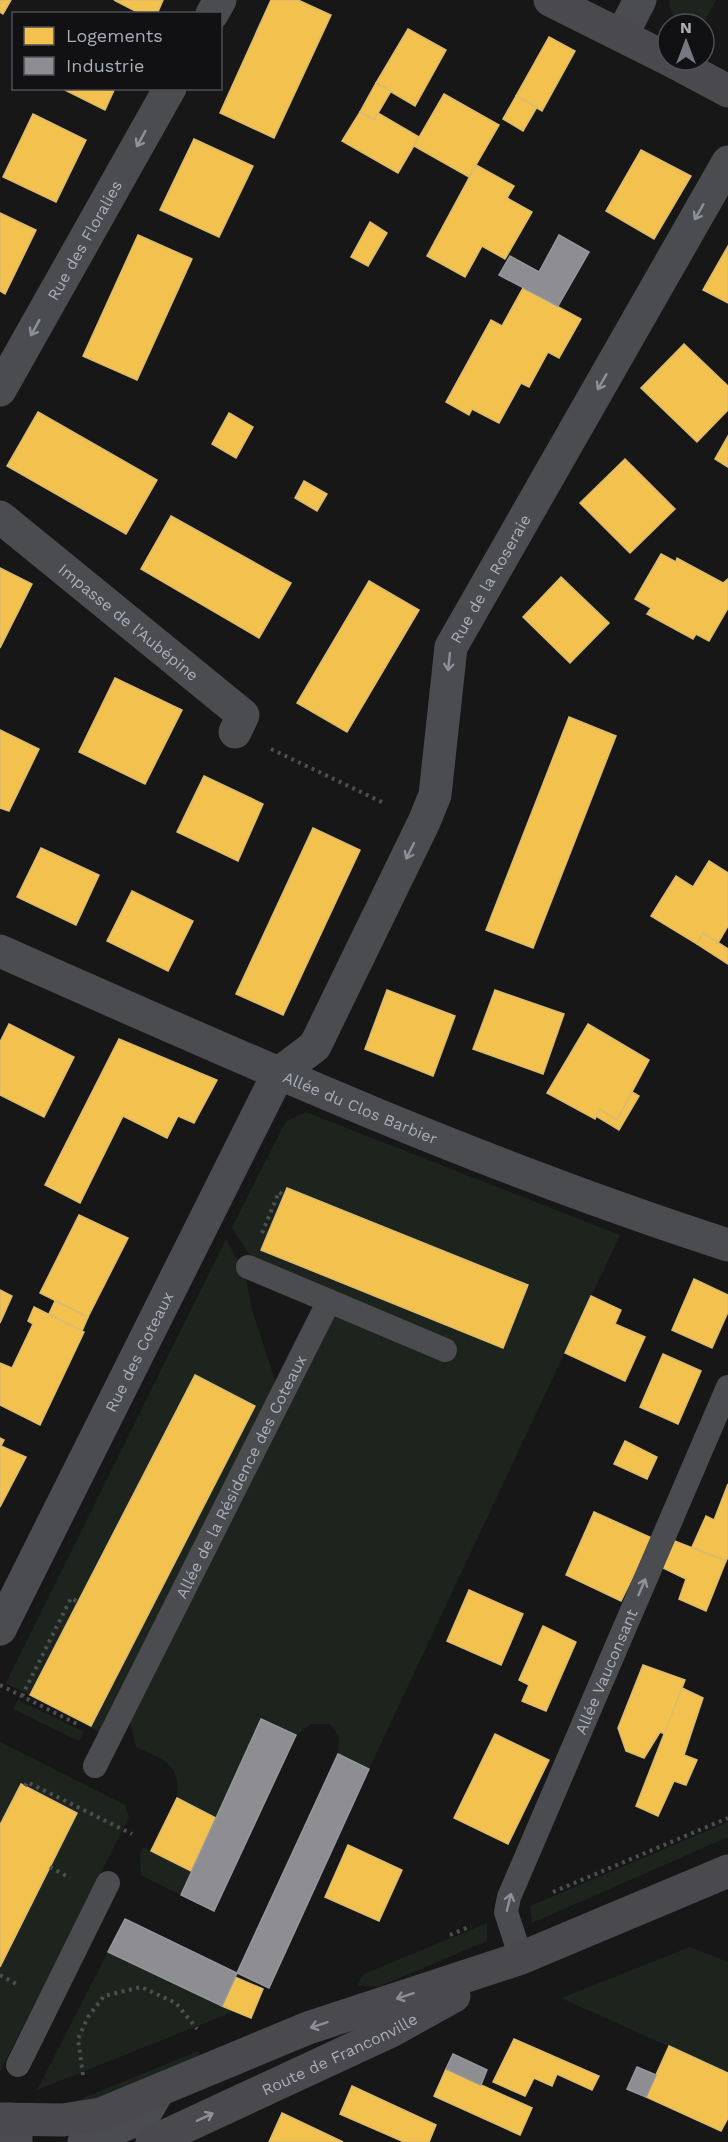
<svg xmlns="http://www.w3.org/2000/svg" width="728" height="2142" viewBox="0 0 728 2142" font-family="'Work Sans',sans-serif">
	<rect width="100%" height="100%" fill="#171717"/>
	<g fill="#1d241e">
		<polygon points="669,0 716,0 703,24 680,24 670,10"/>
		<path d="M306,1112L620,1235L369,1769L338,1754L339,1737L330,1724H311L296,1735L261,1720L216,1818L177,1798C181,1762 164,1761 136,1747L130,1723L333,1313L449,1360L456,1343L266,1267L248,1253L232,1227L286,1121Z"/>
		<polygon points="226,1239 245,1274 252,1310 276,1383 100,1733 6,1683"/>
		<polygon points="18,1700 84,1732 79,1741 13,1709"/>
		<polygon points="0,1742 125,1805 129,1817 0,2072"/>
		<polygon points="728,1822 728,1837 532,1923 530,1906"/>
		<polygon points="143,1847 191,1871 181,1895 141,1875 140,1854"/>
		<polygon points="487,1923 487,1941 378,1987 357,1986 364,1974"/>
		<polygon points="690,1947 728,1962 728,2073 561,1998"/>
		<polygon points="108,1952 235,2011 37,2090"/>
		<polygon points="198,2051 201,2058 90,2105 25,2106 71,2103"/>
	</g>
	<g fill="#f2c14e" stroke="#dcbb6e" stroke-width="1.5">
		<polygon points="0,0 11,0 3,14 0,12"/>
		<polygon points="114,0 163,0 157,14 141,14"/>
		<polygon points="271,0 298,0 331,15 274,138 220,113"/>
		<polygon points="408,29 446,50 415,106 376,83"/>
		<polygon points="549,37 575,51 542,111 516,96"/>
		<polygon points="376,83 391,91 374,120 360,112"/>
		<polygon points="61,88 115,88 105,110"/>
		<polygon points="444,94 499,125 469,177 414,146"/>
		<polygon points="516,96 537,107 523,131 503,119"/>
		<polygon points="360,112 374,120 378,113 419,137 398,173 342,141"/>
		<polygon points="33,114 86,140 56,202 3,177"/>
		<polygon points="194,139 253,166 219,237 160,210"/>
		<polygon points="641,150 691,176 654,239 606,211"/>
		<polygon points="476,165 514,186 507,198 532,212 505,259 482,246 465,277 427,256"/>
		<polygon points="0,213 36,230 5,294 0,291"/>
		<polygon points="370,222 387,233 368,266 351,257"/>
		<polygon points="138,235 192,259 137,380 83,356"/>
		<polygon points="728,246 728,303 703,290"/>
		<polygon points="523,288 581,319 559,358 548,352 529,387 521,383 499,423 472,409 469,415 446,402 491,320 502,326"/>
		<polygon points="684,344 728,386 728,410 697,442 641,388"/>
		<polygon points="38,412 157,480 126,534 7,466"/>
		<polygon points="229,413 253,427 236,458 212,444"/>
		<polygon points="728,436 728,467 715,459"/>
		<polygon points="625,459 675,509 630,553 580,503"/>
		<polygon points="304,481 327,494 317,511 295,498"/>
		<polygon points="171,516 291,583 259,638 141,569"/>
		<polygon points="661,554 676,562 677,558 723,583 728,579 728,608 709,641 696,634 693,639 647,614 651,608 635,599"/>
		<polygon points="0,568 32,584 0,648"/>
		<polygon points="561,577 609,623 570,663 523,617"/>
		<polygon points="369,581 419,610 347,732 297,703"/>
		<polygon points="115,678 182,710 145,784 79,752"/>
		<polygon points="569,717 616,736 533,948 486,930"/>
		<polygon points="0,730 39,749 9,811 0,808"/>
		<polygon points="204,776 263,804 238,861 177,832"/>
		<polygon points="313,828 360,850 283,1015 236,994"/>
		<polygon points="41,848 99,875 76,925 17,897"/>
		<polygon points="709,861 728,873 728,926 718,943 703,933 697,944 651,916 676,876 693,887"/>
		<polygon points="132,891 193,921 168,971 107,941"/>
		<polygon points="703,933 728,949 728,964 697,944"/>
		<polygon points="387,990 455,1016 433,1076 365,1049"/>
		<polygon points="495,990 564,1014 543,1074 473,1049"/>
		<polygon points="9,1024 74,1057 44,1117 0,1095 0,1042"/>
		<polygon points="588,1024 649,1060 617,1120 600,1109 595,1119 547,1093"/>
		<polygon points="119,1039 217,1080 194,1123 178,1116 167,1138 123,1116 80,1203 45,1185"/>
		<polygon points="632,1092 639,1096 619,1130 596,1116 600,1109 617,1120"/>
		<polygon points="287,1188 528,1285 503,1348 261,1250"/>
		<polygon points="79,1215 128,1238 88,1317 40,1293"/>
		<polygon points="694,1279 728,1295 728,1312 712,1348 672,1330"/>
		<polygon points="0,1290 12,1296 0,1323"/>
		<polygon points="591,1296 621,1310 615,1324 645,1337 625,1381 565,1353"/>
		<polygon points="55,1301 88,1317 82,1331 49,1314"/>
		<polygon points="34,1307 84,1332 40,1425 0,1405 0,1363 12,1368 33,1324 28,1321"/>
		<polygon points="663,1354 701,1371 678,1424 640,1407"/>
		<polygon points="195,1375 255,1406 91,1726 30,1695"/>
		<polygon points="0,1438 4,1440 1,1446 26,1457 0,1507"/>
		<polygon points="625,1441 657,1457 647,1479 614,1464"/>
		<polygon points="728,1484 728,1557 726,1561 692,1547 706,1516 714,1520"/>
		<polygon points="594,1512 652,1538 621,1601 566,1575"/>
		<polygon points="672,1540 726,1561 706,1611 679,1599 686,1579 661,1567"/>
		<polygon points="469,1590 523,1614 501,1665 447,1641"/>
		<polygon points="543,1626 576,1642 546,1711 522,1701 529,1685 519,1680"/>
		<polygon points="643,1665 685,1680 665,1734 660,1732 644,1758 626,1751 618,1728"/>
		<polygon points="682,1688 703,1698 684,1755 697,1760 686,1785 674,1781 658,1816 636,1806"/>
		<polygon points="495,1734 549,1760 508,1844 454,1818"/>
		<polygon points="21,1784 77,1813 0,1967 0,1825"/>
		<polygon points="177,1798 216,1818 191,1871 151,1851"/>
		<polygon points="348,1845 402,1870 379,1921 325,1897"/>
		<polygon points="235,1977 263,1989 251,2018 222,2006"/>
		<polygon points="514,2039 599,2076 592,2090 557,2074 552,2086 534,2078 525,2096 493,2082"/>
		<polygon points="669,2046 728,2073 728,2118 721,2131 646,2097"/>
		<polygon points="446,2069 532,2108 520,2135 434,2096"/>
		<polygon points="352,2086 436,2125 429,2142 404,2142 340,2114"/>
		<polygon points="282,2113 343,2142 269,2142"/>
	</g>
	<g fill="#8d8d92" stroke="#95979d" stroke-width="1.5">
		<polygon points="559,235 589,252 558,306 499,275 510,256 539,272"/>
		<polygon points="261,1719 296,1735 214,1911 181,1895"/>
		<polygon points="338,1754 369,1769 269,1988 237,1973"/>
		<polygon points="125,1919 237,1973 222,2006 108,1952"/>
		<polygon points="453,2054 487,2070 481,2085 446,2069"/>
		<polygon points="637,2067 656,2075 646,2097 627,2089"/>
	</g>
	<g fill="none" stroke-linecap="round" stroke-linejoin="round">
		<g stroke="#4d4e52" stroke-width="4" stroke-dasharray="3 4.5" stroke-linecap="butt">
			<polyline points="271,749 386,804"/>
			<polyline points="262,1233 279,1192 283,1195"/>
			<polyline points="0,1685 77,1724"/>
			<polyline points="22,1696 71,1598 78,1602"/>
			<polyline points="25,1786 27,1782 132,1834"/>
			<polyline points="50,1867 70,1878"/>
			<polyline points="553,1892 728,1818"/>
			<polyline points="450,1935 471,1926"/>
			<polyline points="0,1975 18,1985"/>
			<polyline points="83,2075 78,2039 88,2017 104,1996 141,1987 176,2003 197,2029"/>
		</g>
		<g stroke="#4b4c50" stroke-width="24">
			<polyline points="248,1267 329,1301"/>
			<path id="s1" d="M95,1766L329,1301L445,1350"/>
			<path id="s2" d="M521,1958L506,1912L509,1897L728,1387"/>
			<polyline points="18,2065 108,1883"/>
		</g>
		<g stroke="#4b4c50" stroke-width="33">
			<polyline points="212,14 220,0"/>
			<polyline points="622,35 640,0"/>
			<path id="s3" d="M0,390L170,88"/>
			<path id="s4" d="M0,517L243,715L235,732"/>
			<path id="s5" d="M0,951C239,1057 479,1165 728,1245"/>
			<path id="s6" d="M0,1629L278,1074L315,1046L424,822L435,795L451,647L728,162"/>
			<polyline points="9,2119 16,2135 16,2142"/>
			<polyline points="84,2142 143,2117 158,2091"/>
		</g>
		<g stroke="#4a4a4e" stroke-width="33">
			<polyline points="550,0 668,59"/>
			<polyline points="670,60 728,91"/>
			<polyline points="0,2119 63,2120 101,2114 308,2028 521,1958 728,1871"/>
			<path id="s7" d="M152,2142L391,2031L454,1996"/>
		</g>
	</g>
	<defs><path id="oneway-shaft" d="M-6 0H5M1.5-3L5.5 0L1.5 3" fill="none" stroke-width="1.6" stroke-linecap="round" stroke-linejoin="round" transform="scale(1.5)"/></defs>
	<g stroke="#8c9099">
		<use href="#oneway-shaft" transform="translate(141 139) rotate(119)"/>
		<use href="#oneway-shaft" transform="translate(699 212) rotate(120)"/>
		<use href="#oneway-shaft" transform="translate(35 328) rotate(119)"/>
		<use href="#oneway-shaft" transform="translate(602 382) rotate(120)"/>
		<use href="#oneway-shaft" transform="translate(449 662) rotate(96)"/>
		<use href="#oneway-shaft" transform="translate(410 851) rotate(116)"/>
		<use href="#oneway-shaft" transform="translate(642 1587) rotate(-67)"/>
		<use href="#oneway-shaft" transform="translate(509 1902) rotate(-76)"/>
	</g>
	<g stroke="#8c8f98">
		<use href="#oneway-shaft" transform="translate(405 1996) rotate(162)"/>
		<use href="#oneway-shaft" transform="translate(319 2025) rotate(162)"/>
		<use href="#oneway-shaft" transform="translate(205 2117) rotate(-25)"/>
	</g>
	<g text-anchor="middle" stroke-width="6" stroke-linejoin="round" paint-order="stroke">
		<g font-size="16" fill="#a8adb8" stroke="#111113">
			<text dy="6" stroke="none"><textPath href="#s3" startOffset="172">Rue des Floralies</textPath></text>
			<text dy="6" stroke="none"><textPath href="#s6" startOffset="1173">Rue de la Roseraie</textPath></text>
			<text dy="6" stroke="none"><textPath href="#s4" startOffset="166">Impasse de l'Aubépine</textPath></text>
			<text dy="6" stroke="none"><textPath href="#s5" startOffset="393">Allée du Clos Barbier</textPath></text>
			<text dy="6" stroke="none"><textPath href="#s6" startOffset="310">Rue des Coteaux</textPath></text>
			<text dy="6" stroke="none"><textPath href="#s1" startOffset="324">Allée de la Résidence des Coteaux</textPath></text>
			<text dy="6" stroke="none"><textPath href="#s2" startOffset="309">Allée Vauconsant</textPath></text>
			<text dy="6" stroke="none"><textPath href="#s7" startOffset="207">Route de Franconville</textPath></text>
		</g>
	</g>
	<rect x="12" y="12" width="210" height="78" fill="#111113" stroke="#4d4f55" stroke-width="1.5"/>
	<rect x="24" y="27" width="30" height="18" fill="#f2c14e" stroke="#4d4f55" stroke-width="1.5"/>
	<text x="66" y="42" font-size="18" fill="#a8adb8">Logements</text>
	<rect x="24" y="57" width="30" height="18" fill="#8d8d92" stroke="#4d4f55" stroke-width="1.5"/>
	<text x="66" y="72" font-size="18" fill="#a8adb8">Industrie</text>
	<g transform="translate(686 42)"><circle r="28" fill="#111113" stroke="#4d4f55" stroke-width="1.5"/>
	<path d="M0-4.5L10 22L0 15L-10 22Z" fill="#757880"/>
	<text y="-9" font-size="16" font-weight="bold" text-anchor="middle" fill="#a8adb8">N</text>
	</g>
</svg>
